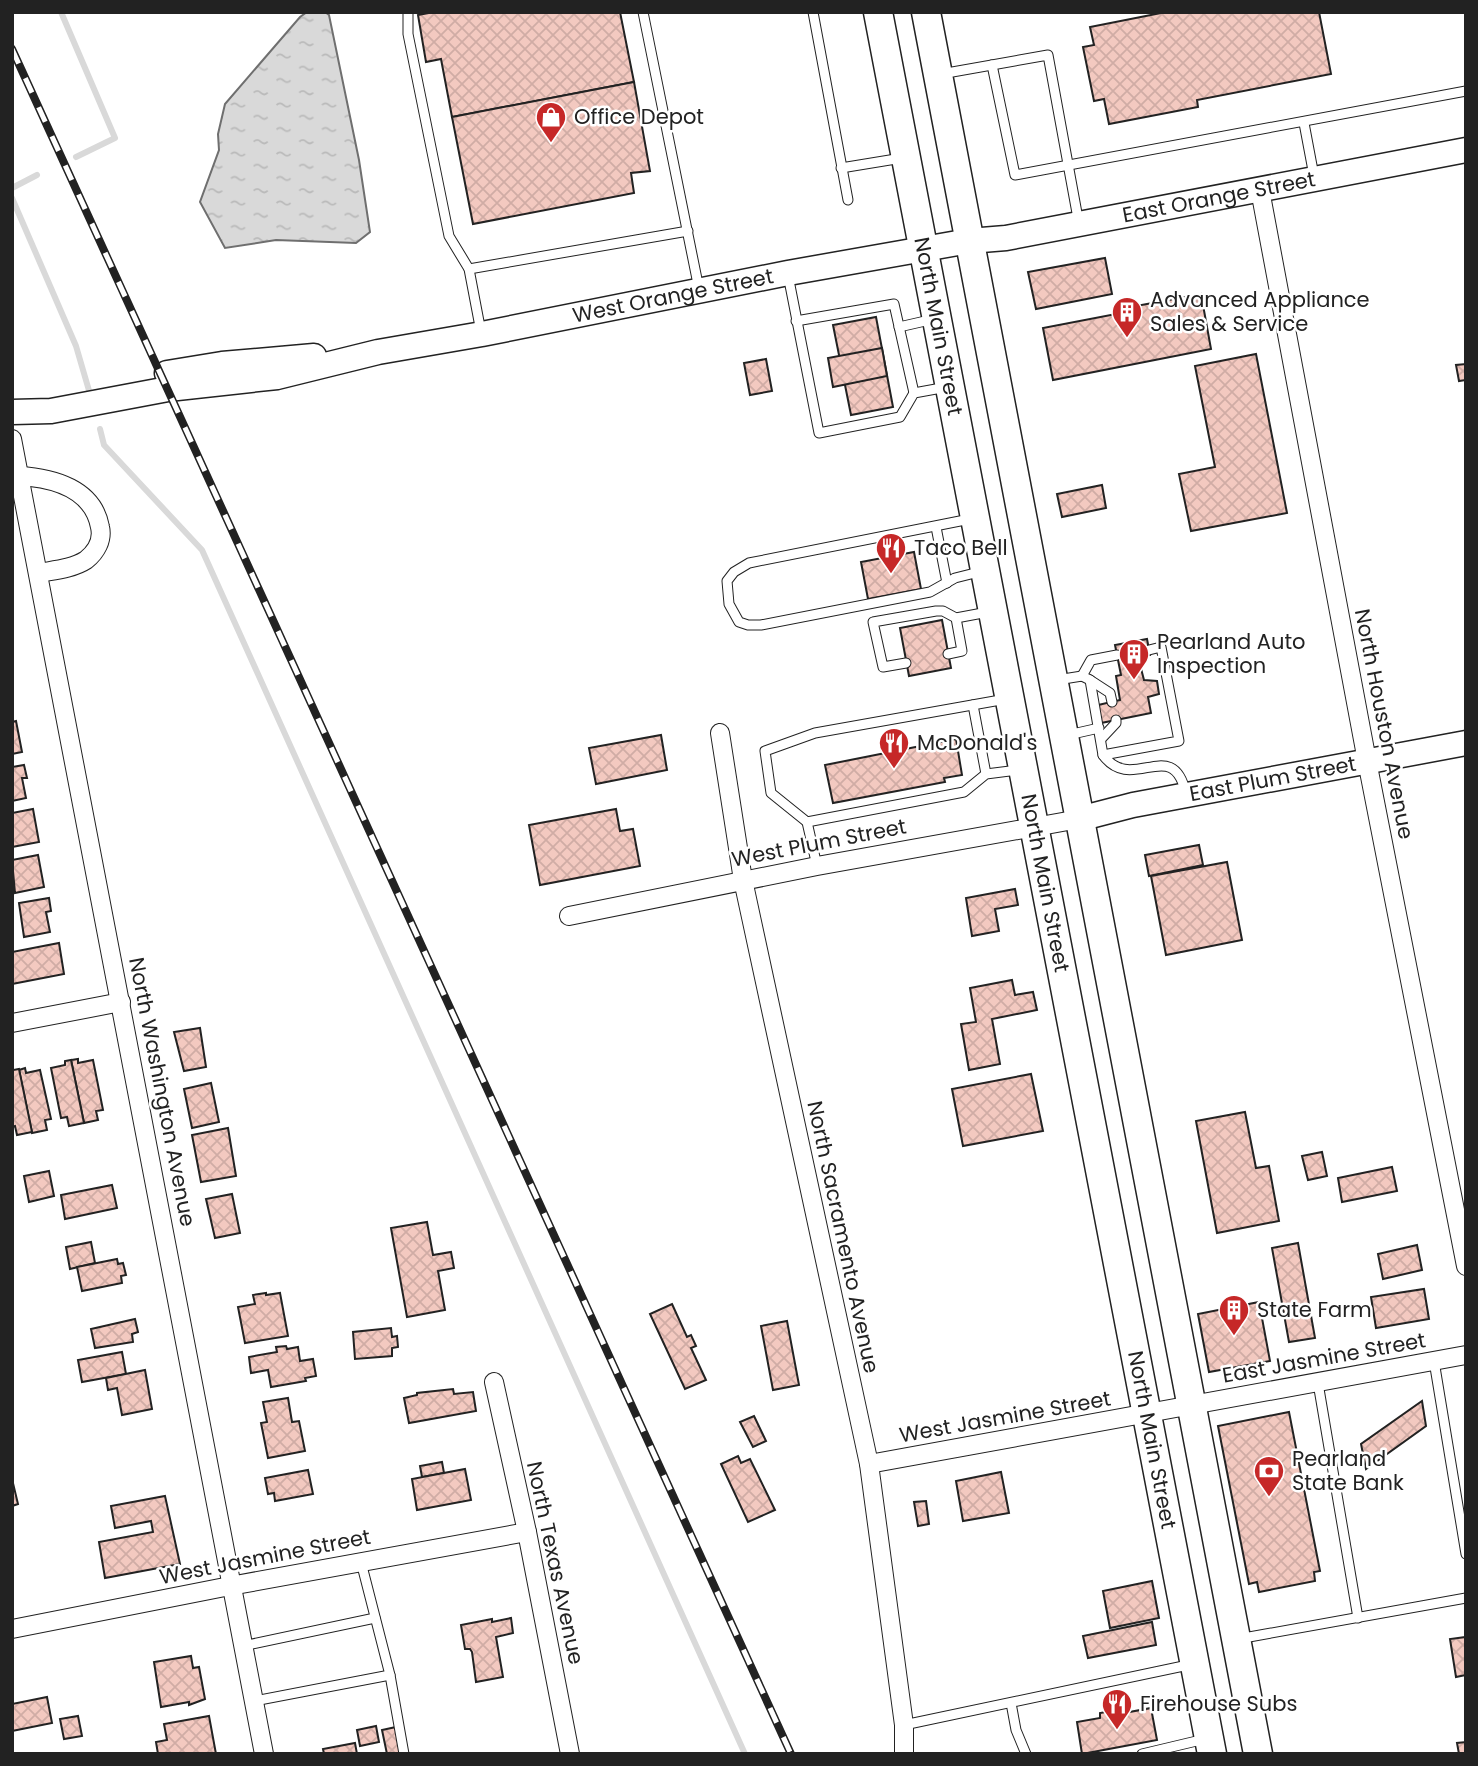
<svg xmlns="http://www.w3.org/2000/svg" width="1478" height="1766" viewBox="0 0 1478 1766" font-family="Poppins,sans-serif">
	<defs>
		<pattern id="water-ripples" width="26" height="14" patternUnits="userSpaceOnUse" patternTransform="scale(1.75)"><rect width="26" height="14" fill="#d9d9d9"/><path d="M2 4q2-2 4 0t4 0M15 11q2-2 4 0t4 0" fill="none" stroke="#bababa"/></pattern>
		<pattern id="building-cross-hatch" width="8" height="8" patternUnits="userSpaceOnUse" patternTransform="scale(1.75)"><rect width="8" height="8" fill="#f3c9c0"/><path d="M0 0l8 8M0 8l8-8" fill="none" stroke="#d0aca5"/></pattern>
	</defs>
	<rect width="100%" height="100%" fill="#fff"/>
	<polygon fill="url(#water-ripples)" stroke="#6f6f6f" stroke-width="2" points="307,12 325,12 329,15 359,160 370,232 356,243 276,240 225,248 200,202 219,150 218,134 225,104 300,17"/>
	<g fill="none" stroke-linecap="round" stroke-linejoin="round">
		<g stroke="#d9d9d9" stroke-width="6">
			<polyline points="61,12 115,138 76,157"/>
			<polyline points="12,188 37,175"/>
			<polyline points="12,198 76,346 90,394"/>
			<polyline points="100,429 104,445 202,550 745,1754"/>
		</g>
	</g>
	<g fill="url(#building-cross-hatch)" stroke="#222" stroke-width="2">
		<polygon points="434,12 620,12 634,82 452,117 441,59 426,62 418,15"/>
		<polygon points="1166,12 1319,12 1331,74 1197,100 1198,107 1109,124 1104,99 1094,101 1083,47 1094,45 1090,27"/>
		<polygon points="634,82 650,171 631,173 634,193 473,224 452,117"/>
		<polygon points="1105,258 1112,294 1036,309 1028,272"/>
		<polygon points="1201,294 1211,349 1053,380 1043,328 1137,310 1136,306"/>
		<polygon points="876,317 893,407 851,415 833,325"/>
		<polygon points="882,348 887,376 833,387 828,358"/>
		<polygon points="1256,354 1287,513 1191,531 1179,474 1215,467 1195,366"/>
		<polygon points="766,359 772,391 750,395 744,363"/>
		<polygon points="1466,364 1466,380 1459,381 1456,365"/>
		<polygon points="1102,485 1106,508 1062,517 1057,494"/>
		<polygon points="914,552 921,589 868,599 861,562"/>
		<polygon points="942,620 951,668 909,676 900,628"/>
		<polygon points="1147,639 1150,655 1138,657 1144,680 1157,681 1159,694 1148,697 1151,713 1101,723 1098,705 1120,700 1116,676 1121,675 1115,645"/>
		<polygon points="16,721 22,752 12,754 12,722"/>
		<polygon points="661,735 667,770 596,784 589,748"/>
		<polygon points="956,739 962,775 944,778 945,782 833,803 825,765"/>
		<polygon points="24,765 27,778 22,778 26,798 12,801 12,767"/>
		<polygon points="33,809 39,842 12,847 12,813"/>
		<polygon points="616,809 620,831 633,829 640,866 540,885 529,825"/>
		<polygon points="1199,845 1203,865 1149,876 1145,855"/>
		<polygon points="38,855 44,887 15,893 12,860"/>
		<polygon points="1227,862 1242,940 1166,955 1151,876"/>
		<polygon points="1015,889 1018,905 995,909 999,931 972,936 966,898"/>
		<polygon points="49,898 51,911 46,912 50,932 24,937 19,903"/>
		<polygon points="59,943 64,974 12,984 12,952"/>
		<polygon points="1012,980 1015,995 1033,992 1037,1010 992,1019 1000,1064 969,1070 961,1024 976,1022 970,988"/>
		<polygon points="200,1028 206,1067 184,1071 174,1032"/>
		<polygon points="78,1059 78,1063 93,1060 103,1110 96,1111 98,1120 84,1123 71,1060"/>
		<polygon points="71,1060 84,1123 69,1126 67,1117 61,1118 51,1068 65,1065 65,1061"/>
		<polygon points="25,1068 26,1073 40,1070 51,1119 45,1120 47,1130 32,1133 19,1070"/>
		<polygon points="19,1069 32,1132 17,1135 15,1126 12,1127 12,1075 13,1070"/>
		<polygon points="1031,1074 1043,1131 963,1146 952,1089"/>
		<polygon points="211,1083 219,1122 192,1128 184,1089"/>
		<polygon points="1245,1112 1256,1168 1269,1166 1279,1221 1217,1233 1196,1121"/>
		<polygon points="228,1128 236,1176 201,1182 192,1135"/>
		<polygon points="1322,1152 1327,1176 1308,1180 1302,1156"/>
		<polygon points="1392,1167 1397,1191 1342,1202 1338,1178"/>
		<polygon points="49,1171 54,1196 29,1202 24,1176"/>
		<polygon points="112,1185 117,1208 65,1219 61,1195"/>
		<polygon points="232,1194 240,1233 215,1238 206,1199"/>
		<polygon points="427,1222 433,1255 451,1252 454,1268 438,1271 445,1310 407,1317 391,1228"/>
		<polygon points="91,1242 95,1263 70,1269 66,1247"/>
		<polygon points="1298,1243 1315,1338 1289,1342 1272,1248"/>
		<polygon points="1417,1245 1422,1270 1383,1279 1378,1254"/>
		<polygon points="117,1259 118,1264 123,1263 126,1275 121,1276 122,1283 82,1291 77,1267"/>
		<polygon points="1424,1289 1429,1319 1376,1328 1371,1297"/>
		<polygon points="266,1293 266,1295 280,1293 288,1336 245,1343 238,1307 255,1304 253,1295"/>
		<polygon points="1259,1302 1270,1361 1209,1372 1198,1314"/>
		<polygon points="672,1304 687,1337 691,1335 696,1346 691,1348 706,1380 685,1389 650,1314"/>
		<polygon points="135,1319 138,1332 132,1334 133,1342 95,1348 91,1329"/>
		<polygon points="787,1321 799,1385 773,1390 761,1326"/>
		<polygon points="391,1328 392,1337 397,1336 398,1347 392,1348 392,1356 355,1359 353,1332"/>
		<polygon points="286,1346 287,1349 298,1347 300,1361 313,1359 316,1376 305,1378 306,1381 271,1387 268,1370 251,1373 249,1357 277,1352 276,1347"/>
		<polygon points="122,1352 126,1374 82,1382 78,1360"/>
		<polygon points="145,1370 152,1409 122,1415 117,1388 108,1390 106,1378"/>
		<polygon points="453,1389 454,1394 473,1392 476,1411 409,1423 404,1398 417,1395 417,1393"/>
		<polygon points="288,1398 292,1422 299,1421 305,1451 268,1458 261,1423 267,1422 263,1402"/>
		<polygon points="1422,1401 1426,1426 1366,1469 1361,1444"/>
		<polygon points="1289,1412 1320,1571 1314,1572 1315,1581 1259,1592 1257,1582 1249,1584 1218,1426"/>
		<polygon points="754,1416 766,1441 753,1447 740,1422"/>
		<polygon points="738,1456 741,1463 750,1459 775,1510 748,1522 721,1464"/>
		<polygon points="442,1462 444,1473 422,1477 420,1466"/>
		<polygon points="465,1469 471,1500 417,1510 412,1479"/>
		<polygon points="308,1470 313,1494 275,1501 274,1493 268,1494 265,1478"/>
		<polygon points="1001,1472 1009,1513 963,1521 956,1481"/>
		<polygon points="12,1479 18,1504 12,1506"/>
		<polygon points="165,1496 180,1564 105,1578 99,1542 153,1532 151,1521 115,1528 111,1506"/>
		<polygon points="926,1501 929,1524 918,1526 914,1502"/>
		<polygon points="1152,1581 1159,1618 1110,1628 1103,1591"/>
		<polygon points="511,1618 513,1633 496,1637 503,1677 476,1682 472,1652 470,1649 465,1649 461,1625 492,1619 492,1622"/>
		<polygon points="1152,1622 1156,1645 1088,1658 1083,1636"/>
		<polygon points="1466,1637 1466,1675 1456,1677 1450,1639"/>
		<polygon points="191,1656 193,1668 199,1667 205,1699 189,1705 189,1702 161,1707 154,1662"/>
		<polygon points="47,1697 52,1723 12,1731 12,1704"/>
		<polygon points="1151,1708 1157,1740 1082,1754 1077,1722 1100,1718 1100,1713 1123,1709 1124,1713"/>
		<polygon points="78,1716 82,1736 64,1739 60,1719"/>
		<polygon points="209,1716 216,1754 158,1754 156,1742 167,1740 164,1724"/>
		<polygon points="376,1726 379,1742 360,1746 357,1730"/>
		<polygon points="396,1727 402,1754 387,1754 382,1730"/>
		<polygon points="1466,1742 1466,1754 1459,1754 1457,1743"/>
		<polygon points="355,1743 357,1754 324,1754 323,1749"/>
	</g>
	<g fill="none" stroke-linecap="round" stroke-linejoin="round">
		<g stroke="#222" stroke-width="11">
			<g id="lane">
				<polyline points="408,12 408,34 449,236 469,269 481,332"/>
				<polyline points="643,12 699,289"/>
				<polyline points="813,12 848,200"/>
				<polyline points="992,65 1015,175 1466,91"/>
				<polyline points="941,74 1048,55 1079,224"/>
				<polyline points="1304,123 1314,176"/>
				<polyline points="841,168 902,158"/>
				<polyline points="469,269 688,231"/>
				<polyline points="788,275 819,433 900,417 914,393 947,387"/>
				<polyline points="796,321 894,304 914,393"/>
				<polyline points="899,327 934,319"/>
				<polyline points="970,519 749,563 734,572 727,581 729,604 739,622 748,625 761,625 930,592 955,578 983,571"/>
				<polyline points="936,527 947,583"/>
				<polyline points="948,654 962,651 956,618"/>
				<polyline points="906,663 883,667 873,622 936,611 943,611 956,618 988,612"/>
				<polyline points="1082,676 1091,660 1117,655"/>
				<path d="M1057,680L1082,676L1090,680L1103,755C1132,795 1173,734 1186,794"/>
				<polyline points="1090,680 1110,693 1112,702"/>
				<polyline points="1006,699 815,733 765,751 771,793 807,822 964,792 986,774 1018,770"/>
				<polyline points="973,705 986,774"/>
				<polyline points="1068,735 1099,728"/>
				<polyline points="1101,739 1116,723 1116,720"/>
				<polyline points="1103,755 1179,741 1161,647 1149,650"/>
				<polyline points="807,822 817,866"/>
				<polyline points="1434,1361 1466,1554"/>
				<polyline points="1318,1383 1358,1618"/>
				<polyline points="361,1562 390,1675 404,1754"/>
				<polyline points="1238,1639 1466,1598"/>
				<polyline points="243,1646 375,1618"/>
				<polyline points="254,1701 390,1675"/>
				<polyline points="1011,1703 1016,1730 1026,1754"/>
				<polyline points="904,1725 1193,1664"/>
				<polyline points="1142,1754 1205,1739"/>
			</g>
		</g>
		<g stroke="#222" stroke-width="20">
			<g id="street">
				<polyline points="1260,190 1367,761 1466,1266"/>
				<polyline points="12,439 264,1754"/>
				<path d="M19,476C54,478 93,489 100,527C103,540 96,552 86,560C72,569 54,570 38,573"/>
				<polyline points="720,733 743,880 869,1464 904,1725 904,1754"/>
				<polyline points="569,916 817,866 1079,819"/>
				<polyline points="12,1023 121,1002"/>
				<polyline points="494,1382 527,1532 570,1754"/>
				<polyline points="869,1464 1466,1355"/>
				<polyline points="12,1629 230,1586 527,1532"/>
			</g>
		</g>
		<g stroke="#222" stroke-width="27">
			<g id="secondary">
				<polyline points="167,373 222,364 314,356"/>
				<path id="s1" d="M12,412L51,411L168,389L277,377L378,352L482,334L788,273L969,241L1006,238L1466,150"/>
				<path id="s2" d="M1079,819L1133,805L1466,743"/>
			</g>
		</g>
		<g stroke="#222" stroke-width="31">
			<g id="primary">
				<path id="s3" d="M878,12L1212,1754"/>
				<polyline points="926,12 1258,1754"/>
			</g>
		</g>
		<use href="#lane" stroke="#fff" stroke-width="9"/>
		<use href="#street" stroke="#fff" stroke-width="18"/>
		<use href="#secondary" stroke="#fff" stroke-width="24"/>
		<use href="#primary" stroke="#fff" stroke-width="28"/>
		<g stroke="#222" stroke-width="8">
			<polyline id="rail" points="12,49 791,1754"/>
		</g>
		<use href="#rail" stroke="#fff" stroke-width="5" stroke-dasharray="16" stroke-linecap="butt"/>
	</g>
	<defs>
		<g id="shop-pin" transform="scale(1.575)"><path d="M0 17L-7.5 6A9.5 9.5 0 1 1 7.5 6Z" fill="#c62828" stroke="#fff"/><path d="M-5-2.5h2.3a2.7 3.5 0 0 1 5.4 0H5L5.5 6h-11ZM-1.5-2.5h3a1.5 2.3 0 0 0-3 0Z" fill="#fff"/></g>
		<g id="building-pin" transform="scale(1.575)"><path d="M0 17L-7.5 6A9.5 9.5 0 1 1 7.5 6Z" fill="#c62828" stroke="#fff"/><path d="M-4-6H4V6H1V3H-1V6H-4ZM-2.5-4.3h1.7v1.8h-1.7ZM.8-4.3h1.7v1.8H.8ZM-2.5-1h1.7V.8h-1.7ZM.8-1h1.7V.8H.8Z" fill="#fff"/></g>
		<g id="restaurant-pin" transform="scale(1.575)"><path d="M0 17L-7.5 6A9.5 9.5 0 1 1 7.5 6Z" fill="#c62828" stroke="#fff"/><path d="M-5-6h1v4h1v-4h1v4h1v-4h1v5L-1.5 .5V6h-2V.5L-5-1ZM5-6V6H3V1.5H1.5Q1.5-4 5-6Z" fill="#fff"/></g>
		<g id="bank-pin" transform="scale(1.575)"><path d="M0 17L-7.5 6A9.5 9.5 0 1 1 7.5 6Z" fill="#c62828" stroke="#fff"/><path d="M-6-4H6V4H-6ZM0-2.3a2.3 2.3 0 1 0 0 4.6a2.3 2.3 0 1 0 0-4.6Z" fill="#fff"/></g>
	</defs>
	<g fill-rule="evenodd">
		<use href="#shop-pin" x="551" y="117"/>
		<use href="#building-pin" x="1127" y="312"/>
		<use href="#restaurant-pin" x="891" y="548"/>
		<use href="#building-pin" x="1134" y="654"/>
		<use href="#restaurant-pin" x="894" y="743"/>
		<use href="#building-pin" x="1234" y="1310"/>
		<use href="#bank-pin" x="1269" y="1471"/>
		<use href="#restaurant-pin" x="1117" y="1704"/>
	</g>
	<g text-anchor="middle" stroke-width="5" stroke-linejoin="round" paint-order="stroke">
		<g font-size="21" fill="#222" stroke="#fff" text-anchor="start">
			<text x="574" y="124">Office Depot</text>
			<text x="1150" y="307">Advanced Appliance<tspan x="1150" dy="24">Sales &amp; Service</tspan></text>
			<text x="914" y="555">Taco Bell</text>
			<text x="1157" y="649">Pearland Auto<tspan x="1157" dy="24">Inspection</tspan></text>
			<text x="917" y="750">McDonald's</text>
			<text x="1257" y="1317">State Farm</text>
			<text x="1292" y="1466">Pearland<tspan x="1292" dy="24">State Bank</tspan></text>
			<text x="1140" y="1711">Firehouse Subs</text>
		</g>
		<g font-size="21" fill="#222" stroke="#fff">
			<text dy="7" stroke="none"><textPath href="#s1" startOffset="1227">East Orange Street</textPath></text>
			<text dy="7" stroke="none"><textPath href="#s1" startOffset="672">West Orange Street</textPath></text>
			<text dy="7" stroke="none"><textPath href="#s3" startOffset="320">North Main Street</textPath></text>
			<text transform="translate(1384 724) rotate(79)" y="7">North Houston Avenue</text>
			<text dy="7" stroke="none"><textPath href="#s2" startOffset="198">East Plum Street</textPath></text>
			<text transform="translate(819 843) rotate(-11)" y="7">West Plum Street</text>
			<text dy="7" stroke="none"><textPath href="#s3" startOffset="887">North Main Street</textPath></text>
			<text transform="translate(162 1092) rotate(79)" y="7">North Washington Avenue</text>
			<text transform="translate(843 1237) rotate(78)" y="7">North Sacramento Avenue</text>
			<text transform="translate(1324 1358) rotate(-10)" y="7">East Jasmine Street</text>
			<text transform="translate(1005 1417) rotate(-10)" y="7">West Jasmine Street</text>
			<text dy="7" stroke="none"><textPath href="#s3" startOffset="1454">North Main Street</textPath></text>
			<text transform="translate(265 1557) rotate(-11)" y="7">West Jasmine Street</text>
			<text transform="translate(555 1563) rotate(78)" y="7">North Texas Avenue</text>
		</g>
	</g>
	<rect width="1478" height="1766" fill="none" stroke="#222222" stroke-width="28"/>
</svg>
